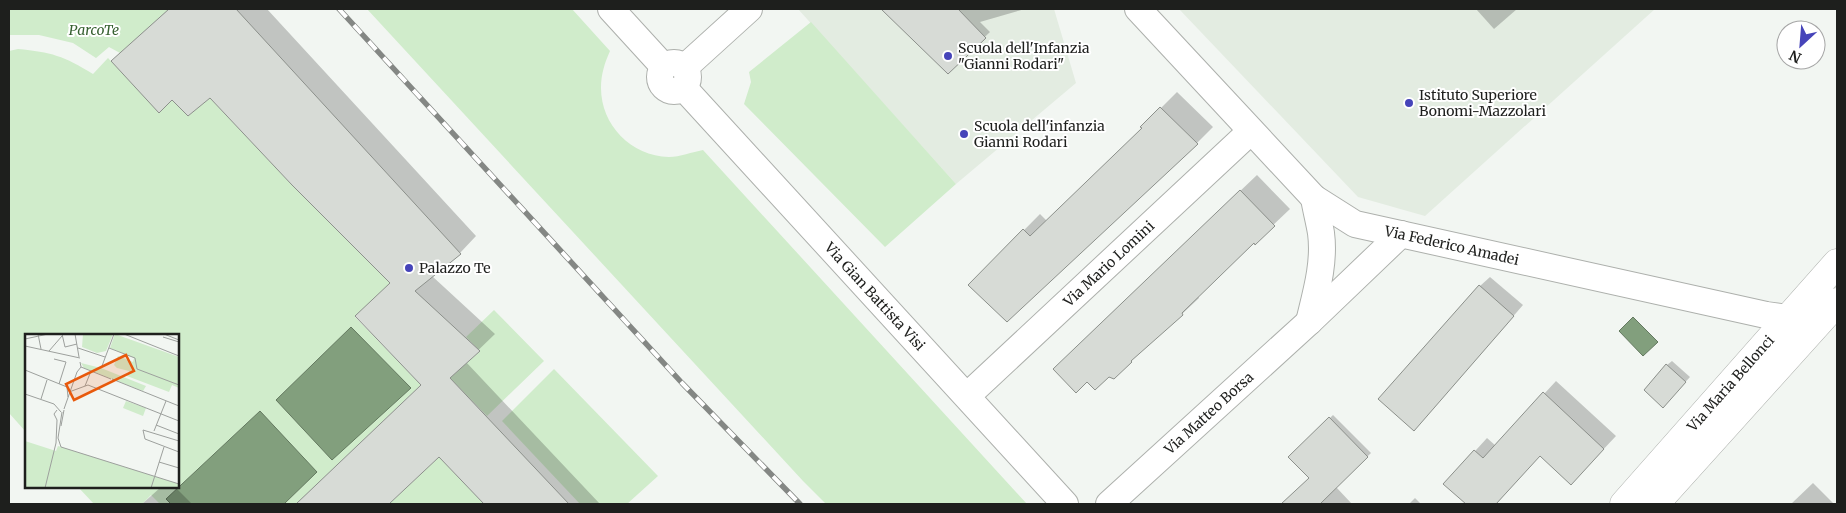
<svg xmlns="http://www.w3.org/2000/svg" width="1846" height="513" viewBox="0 0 1846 513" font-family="Merriweather,serif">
	<rect width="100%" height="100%" fill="#f2f6f2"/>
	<g fill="#e3ece1">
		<polygon points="798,9 1054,9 1076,83 956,184"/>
		<polygon points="1179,9 1655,9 1425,216 1358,197"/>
	</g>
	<g fill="#d0eccb">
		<polygon points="9,9 169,9 120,53 109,47 96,58 73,43 39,35 9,35"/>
		<path d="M367,9H572L610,51C605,62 601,74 601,88C601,125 631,156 669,157C680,157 692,152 703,150L1027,504H826L803,481Z"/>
		<polygon points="811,22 956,184 885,247 744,104 751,82 749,72"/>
		<path d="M18,49C51,52 64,56 93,74L108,58L159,112L172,100L188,116L210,98L292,185L390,283L355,317L421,385L296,504H160L151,495L142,504H94L78,487H178V336H26V432L9,413V51Z"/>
		<polygon points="494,310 544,361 487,416 450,378 480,351 466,337"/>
		<polygon points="554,369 658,476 627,504 580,504 502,421"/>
		<polygon points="439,457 484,504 389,504"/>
	</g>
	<g fill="#829f7d" stroke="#647960">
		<polygon points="1633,317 1658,342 1643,356 1619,331"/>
		<polygon points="351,327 411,388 332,460 276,400"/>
		<polygon points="260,411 317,472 284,504 171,504 166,499"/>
	</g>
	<g fill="#0003">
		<polygon points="169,9 267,9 476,236 460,253 432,276 495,334 466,362 600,504 486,504 439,455 387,504 296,504 422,385 391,283 210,97 129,45"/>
		<polygon points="883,9 1025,9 980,22 990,32 948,72"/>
		<polygon points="1476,9 1517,9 1494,29"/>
		<polygon points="1177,92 1213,127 1197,143 970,285 1040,214 1047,221 1143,128 1142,127"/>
		<polygon points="1257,175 1290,209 1198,296 1199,298 1182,314 1147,345 1131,361 1071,352"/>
		<polygon points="1490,277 1523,305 1423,420 1480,286"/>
		<polygon points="1672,361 1690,377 1668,401 1667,365"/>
		<polygon points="1556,381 1616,436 1583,471 1540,455 1496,504 1468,504 1445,484 1487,438 1496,446"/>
		<polygon points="1333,415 1371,453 1336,487 1352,504 1283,504 1310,478 1290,457"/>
		<polygon points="1813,483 1834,504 1791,504"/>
		<polygon points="161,487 175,487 192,504 142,504"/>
		<polygon points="1415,498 1421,504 1409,504"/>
	</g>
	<g fill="#d7dbd6" stroke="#8c908b">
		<polygon points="169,9 236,9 461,254 415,291 480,351 450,378 569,504 484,504 439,457 389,504 296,504 421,385 355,316 390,283 292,185 210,98 188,116 172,100 159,113 111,61"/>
		<polygon points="881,9 958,9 986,38 948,74"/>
		<polygon points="1160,107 1198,144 1007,322 968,285 1023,229 1030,236 1142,128 1140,127"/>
		<polygon points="1240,190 1275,226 1255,245 1254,243 1182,313 1183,315 1131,361 1132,362 1114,379 1109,377 1095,390 1087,382 1076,393 1053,369"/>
		<polygon points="1479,285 1514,316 1414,431 1378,399"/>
		<polygon points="1666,364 1686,382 1663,408 1644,390"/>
		<polygon points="1543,392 1604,449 1571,485 1540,456 1496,504 1466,504 1443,484 1474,450 1483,458"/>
		<polygon points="1329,417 1368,457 1320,504 1281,504 1309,478 1288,457"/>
	</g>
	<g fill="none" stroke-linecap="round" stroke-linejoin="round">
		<g stroke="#adb0ac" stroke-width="28">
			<g id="minor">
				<polyline points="611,9 664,67"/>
				<path id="s1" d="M1138,9L1314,198L1355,224L1766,315L1788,318L1806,316"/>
				<circle cx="674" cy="77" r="14"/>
				<polyline points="684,68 749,9"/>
				<path id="s2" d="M683,87L1065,504"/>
				<path d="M1309,322C1316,293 1325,263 1321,233C1319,221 1316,210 1314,198"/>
				<path id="s3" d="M967,396L1251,131"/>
				<path id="s4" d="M1109,504L1309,322L1401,234"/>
			</g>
		</g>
		<g stroke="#adb0ac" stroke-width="29">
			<g id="tertiary">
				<path id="s5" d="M1624,504L1837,263"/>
				<polyline points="1655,504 1837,302"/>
			</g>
		</g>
		<use href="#minor" stroke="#fff" stroke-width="26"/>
		<use href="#tertiary" stroke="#fff" stroke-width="28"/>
		<g stroke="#848784" stroke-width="5.5">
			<polyline id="rail" points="339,9 682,383 800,504"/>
		</g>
		<use href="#rail" stroke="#fff" stroke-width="4" stroke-dasharray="11" stroke-linecap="butt"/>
	</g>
	<g fill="#4644b9" stroke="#fff" stroke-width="2">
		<circle cx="948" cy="56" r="5"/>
		<circle cx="1409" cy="103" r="5"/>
		<circle cx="964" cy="134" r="5"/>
		<circle cx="409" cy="268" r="5"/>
	</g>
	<g text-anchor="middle" stroke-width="4" stroke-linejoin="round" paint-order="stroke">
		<g font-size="14" font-style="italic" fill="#366030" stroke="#fff">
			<text x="94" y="35">ParcoTe</text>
		</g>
		<g font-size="14" fill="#1e1f1d" stroke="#fff" text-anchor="start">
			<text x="958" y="53">Scuola dell'Infanzia<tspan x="958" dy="16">"Gianni Rodari"</tspan></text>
			<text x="1419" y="100">Istituto Superiore<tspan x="1419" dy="16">Bonomi-Mazzolari</tspan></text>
			<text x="974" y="131">Scuola dell'infanzia<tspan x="974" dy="16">Gianni Rodari</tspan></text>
			<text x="419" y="273">Palazzo Te</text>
		</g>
		<g font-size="14" fill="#1e1f1d" stroke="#fff">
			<text dy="5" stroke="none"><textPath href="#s1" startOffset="406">Via Federico Amadei</textPath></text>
			<text dy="5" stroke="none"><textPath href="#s3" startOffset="194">Via Mario Lomini</textPath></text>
			<text dy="5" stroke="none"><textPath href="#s2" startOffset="284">Via Gian Battista Visi</textPath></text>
			<text dy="5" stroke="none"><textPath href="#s5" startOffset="161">Via Maria Bellonci</textPath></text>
			<text dy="5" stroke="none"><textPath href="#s4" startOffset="135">Via Matteo Borsa</textPath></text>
		</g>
	</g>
	<g transform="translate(25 334)">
		<rect width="154" height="154" fill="#f2f6f2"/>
		<path d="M58,0H88L81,17L72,19L57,13ZM90,0L154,23V54L147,51L144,58L102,42L104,37L92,34L89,31L93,22L108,28L109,24L85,14ZM56,29L76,34L121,52L118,57L59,34ZM101,67L121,74L118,82L98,74ZM0,107L31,117L33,112L154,150V154H0Z" fill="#d0eccb"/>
		<path fill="none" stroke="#9da09d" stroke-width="1" d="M13,0L16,15M37,0L40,13L52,10M50,0L54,23M99,0L154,22M139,0L154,6M138,3L154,8M0,5L23,0M0,12L55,24M53,14L80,23M84,14L110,24L112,35L154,51M24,17L37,2M29,25L41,28L34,50M77,32L89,0M56,33L86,45M0,36L42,53L43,63M87,45L154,72M60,52L66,37M44,58L63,51L154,87M0,60L29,70L36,78M16,65L22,46M39,75L52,38L56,33L55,28M37,78L33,104L36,113L154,150M131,91L154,100M36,92L39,76M129,97L141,67M154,107L118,96L120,105L154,118M134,128L154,134M20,154L31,109L32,86L29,80L32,76M126,154L139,113"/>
		<path fill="#e8590c" fill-opacity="0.15" stroke="#e8590c" stroke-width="2.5" d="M101,21L109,37L49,66L41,50Z"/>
		<rect width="154" height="154" fill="none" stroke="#1e1f1d" stroke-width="2.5"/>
	</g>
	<rect width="1846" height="513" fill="none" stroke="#1e1f1d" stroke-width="20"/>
	<g transform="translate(1801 45) rotate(206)"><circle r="24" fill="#ffffff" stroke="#a5a5a5"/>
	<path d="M0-4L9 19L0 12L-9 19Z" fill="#4644b9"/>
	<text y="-8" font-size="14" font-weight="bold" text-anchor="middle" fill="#1e1f1d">N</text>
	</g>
</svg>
